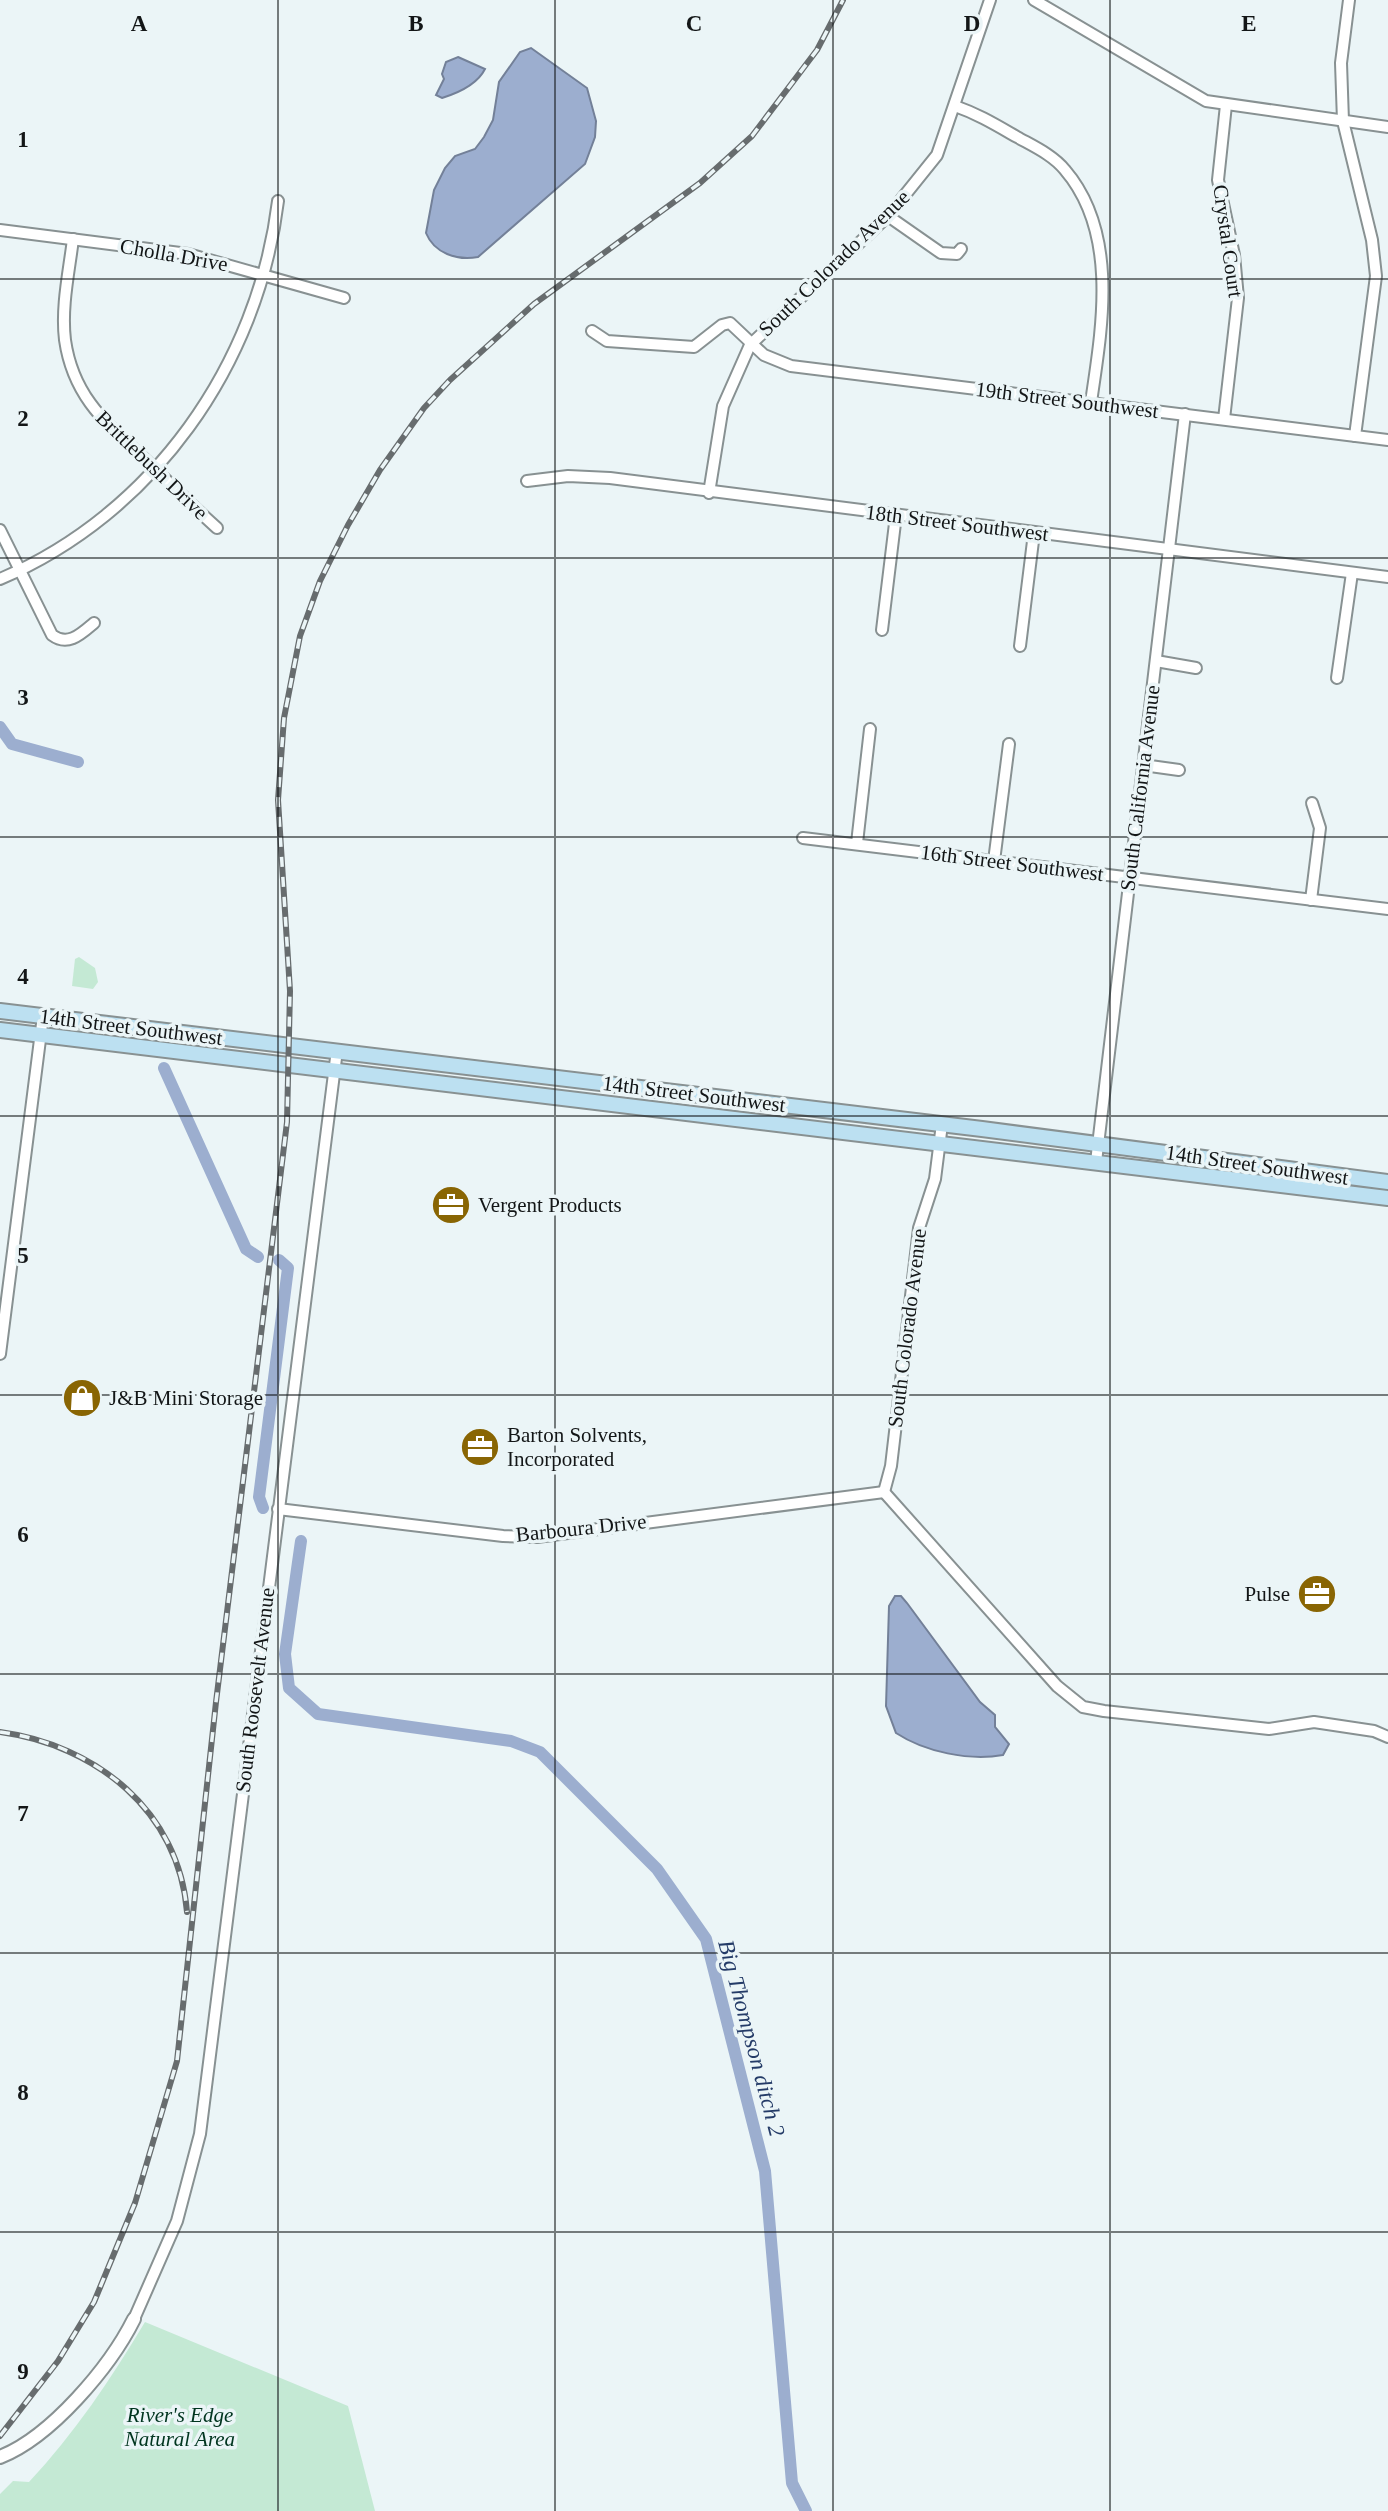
<svg xmlns="http://www.w3.org/2000/svg" width="1388" height="2511" viewBox="0 0 1388 2511" font-family="'Times New Roman',serif">
	<rect width="100%" height="100%" fill="#ebf5f7"/>
	<g fill="#c4e9d4">
		<polygon points="79,957 95,968 98,982 93,989 72,986 75,959"/>
		<path d="M145,2322L348,2406L375,2511H0V2494L13,2481L29,2482C74,2434 111,2379 145,2322Z"/>
	</g>
	<g fill="#9caecf" stroke="#738098" stroke-width="2">
		<path d="M531,48L587,88L596,121L595,137L585,164L478,257C457,261 434,253 426,233L434,190L445,168L455,156L475,149L484,137L493,120L499,82L520,52Z"/>
		<path d="M458,57L485,69C477,85 458,93 442,98L436,95L444,79L442,74L446,62Z"/>
		<path d="M895,1596H901L907,1603L980,1702L995,1715V1727L1009,1744L1003,1755C969,1761 925,1752 896,1733L886,1706L889,1606Z"/>
	</g>
	<g fill="none" stroke-linecap="round" stroke-linejoin="round">
		<g stroke="#9caecf" stroke-width="12">
			<polyline points="0,727 12,744 78,762"/>
			<polyline points="164,1068 246,1249 258,1257"/>
			<polyline points="263,1508 259,1497 288,1268 279,1260"/>
			<polyline points="301,1541 285,1654 289,1688 318,1714 511,1741 540,1752 657,1869 706,1939 765,2171 792,2483 806,2511"/>
		</g>
		<g stroke="#889192" stroke-width="14">
			<g id="minor">
				<polyline points="1034,0 1206,101 1388,127"/>
				<polyline points="1349,0 1341,63 1343,121 1372,240 1376,276 1355,436"/>
				<path d="M955,106C978,114 996,125 1017,137C1033,146 1053,155 1065,170C1119,233 1102,328 1091,402"/>
				<polyline points="888,216 941,253 957,254 961,249"/>
				<polyline points="0,230 188,254 344,298"/>
				<path d="M73,239C69,272 61,307 65,340C74,403 114,429 155,469C175,489 196,509 217,528"/>
				<polyline points="592,331 607,341 694,347 722,325 730,323 764,355 791,366 1388,440"/>
				<polyline points="1224,419 1238,298 1234,255 1218,180 1226,105"/>
				<polyline points="527,481 568,476 610,478 1388,577"/>
				<polyline points="709,493 723,406 750,345 888,216 937,155 990,0"/>
				<path d="M0,530L52,635C68,647 81,634 94,623"/>
				<path d="M0,579C153,514 258,365 278,201"/>
				<polyline points="882,630 896,515"/>
				<polyline points="1020,646 1034,533"/>
				<polyline points="1156,661 1196,668"/>
				<polyline points="1337,678 1352,573"/>
				<polyline points="1143,765 1179,770"/>
				<polyline points="803,838 1388,909"/>
				<polyline points="857,843 870,729"/>
				<polyline points="994,861 1009,744"/>
				<polyline points="1311,900 1320,828 1312,803"/>
				<polyline points="1096,1162 1185,414"/>
				<polyline points="0,1354 43,1016"/>
				<polyline points="884,1492 1057,1686 1083,1707 1104,1711 1269,1729 1314,1722 1374,1731 1388,1737"/>
				<polyline points="884,1492 891,1466 919,1228 935,1179 942,1124"/>
				<polyline points="278,1509 503,1536 537,1537 884,1492"/>
				<polyline points="134,2319 177,2221 200,2134 337,1050"/>
			</g>
		</g>
		<g stroke="#889192" stroke-width="16">
			<path id="tertiary" d="M0,2457C51,2437 110,2367 134,2319"/>
		</g>
		<g stroke="#889192" stroke-width="18">
			<g id="secondary">
				<polyline points="0,1011 982,1129 1388,1182"/>
				<polyline points="0,1030 1388,1198"/>
			</g>
		</g>
		<use href="#minor" stroke="#fff" stroke-width="10"/>
		<use href="#tertiary" stroke="#fff" stroke-width="12"/>
		<use href="#secondary" stroke="#bce0f1" stroke-width="14"/>
		<g stroke="#676c6e" stroke-width="6">
			<g id="rail">
				<path d="M0,1732C96,1745 179,1811 187,1912"/>
				<polyline points="0,2436 58,2361 94,2302 135,2203 177,2061 216,1702 287,1122 290,991 278,800 284,718 300,636 320,581 348,525 380,470 424,408 450,380 534,304 700,183 752,136 817,50 843,0"/>
			</g>
		</g>
		<use href="#rail" stroke="#ebf5f7" stroke-width="3.5" stroke-dasharray="10" stroke-linecap="butt"/>
	</g>
	<path fill="none" stroke="#131617" stroke-width="2" stroke-opacity="0.55" d="M278,0V2511M555,0V2511M833,0V2511M1110,0V2511M0,279H1388M0,558H1388M0,837H1388M0,1116H1388M0,1395H1388M0,1674H1388M0,1953H1388M0,2232H1388"/>
	<defs>
		<g id="office-disc" transform="scale(2.0125)"><circle r="9.5" fill="#896503" stroke="#ebf5f7"/><path d="M-6-3h4V-5.5h4V-3h4V5H-6ZM-1-4.5V-3h2v-1.5ZM-6 0V1H6V0Z" fill="#fff"/></g>
		<g id="shop-disc" transform="scale(2.0125)"><circle r="9.5" fill="#896503" stroke="#ebf5f7"/><path d="M-5-2.5h2.3a2.7 3.5 0 0 1 5.4 0H5L5.5 6h-11ZM-1.5-2.5h3a1.5 2.3 0 0 0-3 0Z" fill="#fff"/></g>
	</defs>
	<g fill-rule="evenodd">
		<use href="#office-disc" x="451" y="1205"/>
		<use href="#shop-disc" x="82" y="1398"/>
		<use href="#office-disc" x="480" y="1447"/>
		<use href="#office-disc" x="1317" y="1594"/>
	</g>
	<g text-anchor="middle" stroke-width="7" stroke-linejoin="round" paint-order="stroke">
		<g font-size="21" fill="#131617" stroke="#ebf5f7">
			<text transform="translate(1228 241) rotate(82)" y="7">Crystal Court</text>
			<text transform="translate(174 255) rotate(10)" y="7">Cholla Drive</text>
			<text transform="translate(834 263) rotate(-44)" y="7">South Colorado Avenue</text>
			<text transform="translate(1067 400) rotate(7)" y="7">19th Street Southwest</text>
			<text transform="translate(152 465) rotate(44)" y="7">Brittlebush Drive</text>
			<text transform="translate(957 523) rotate(7)" y="7">18th Street Southwest</text>
			<text transform="translate(1140 788) rotate(-83)" y="7">South California Avenue</text>
			<text transform="translate(1012 863) rotate(7)" y="7">16th Street Southwest</text>
			<text transform="translate(131 1027) rotate(7)" y="7">14th Street Southwest</text>
			<text transform="translate(694 1094) rotate(7)" y="7">14th Street Southwest</text>
			<text transform="translate(1257 1165) rotate(8)" y="7">14th Street Southwest</text>
			<text transform="translate(907 1328) rotate(-83)" y="7">South Colorado Avenue</text>
			<text transform="translate(581 1528) rotate(-6)" y="7">Barboura Drive</text>
			<text transform="translate(255 1690) rotate(-83)" y="7">South Roosevelt Avenue</text>
		</g>
		<g font-size="21" fill="#131617" stroke="#ebf5f7" text-anchor="start">
			<text x="478" y="1212">Vergent Products</text>
			<text x="109" y="1405">J&amp;B Mini Storage</text>
			<text x="507" y="1442">Barton Solvents,<tspan x="507" dy="24">Incorporated</tspan></text>
			<text x="1290" y="1601" text-anchor="end">Pulse</text>
		</g>
		<g font-size="21" font-style="italic" fill="#00351f" stroke="#ebf5f7">
			<text x="180" y="2422">River's Edge<tspan x="180" dy="24">Natural Area</tspan></text>
		</g>
		<g font-size="23" font-style="italic" fill="#243b67" stroke="#ebf5f7">
			<text transform="translate(752 2038) rotate(75)" y="8">Big Thompson ditch 2</text>
		</g>
	</g>
	<g font-size="23" text-anchor="middle" font-weight="bold" fill="#131617" stroke="#ebf5f7" stroke-width="7" stroke-linejoin="round" paint-order="stroke">
		<text x="139" y="31">A</text>
		<text x="416" y="31">B</text>
		<text x="694" y="31">C</text>
		<text x="972" y="31">D</text>
		<text x="1249" y="31">E</text>
		<text x="23" y="147">1</text>
		<text x="23" y="426">2</text>
		<text x="23" y="705">3</text>
		<text x="23" y="984">4</text>
		<text x="23" y="1263">5</text>
		<text x="23" y="1542">6</text>
		<text x="23" y="1821">7</text>
		<text x="23" y="2100">8</text>
		<text x="23" y="2379">9</text>
	</g>
</svg>
